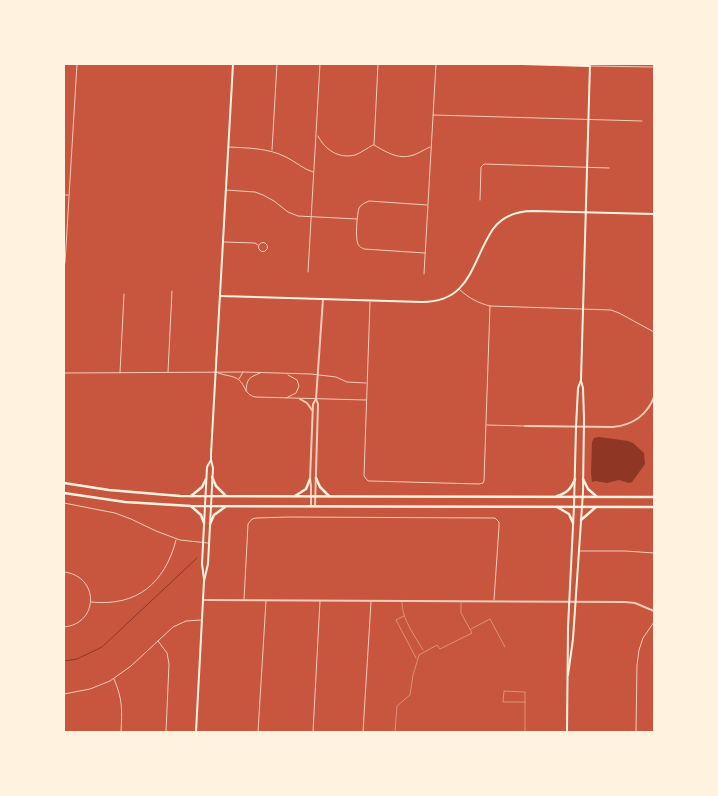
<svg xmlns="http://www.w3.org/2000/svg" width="718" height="796" viewBox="0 0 718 796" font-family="Mulish,sans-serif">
	<rect width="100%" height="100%" fill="#c8553d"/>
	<polygon fill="#8f3625" points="599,437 628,441 633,443 644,453 645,464 632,482 629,483 619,480 607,483 595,481 592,482 591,473 592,442 594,438"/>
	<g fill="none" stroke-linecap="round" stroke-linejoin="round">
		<polyline stroke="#8f3625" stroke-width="1" points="64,661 77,659 102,647 197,558"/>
		<g stroke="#f1ccb7" stroke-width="0.5">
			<path d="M402,601C401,618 415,636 423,650"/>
			<polyline points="404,616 396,620 416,658"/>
			<polyline points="471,629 490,619 505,647"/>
			<polyline points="395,732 397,706 410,695 413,675 419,655 437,645 440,649 472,633 461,613 461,602"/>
			<polyline points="525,732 525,692 504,691 503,702 525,702"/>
		</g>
		<g stroke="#f1ccb7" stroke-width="1">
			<polyline points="590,66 654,67"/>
			<polyline points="433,115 642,121"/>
			<path d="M318,136C325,150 339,159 355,155C361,153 367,148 373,145"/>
			<polyline points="374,145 378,64"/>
			<path d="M374,145C388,153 400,161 416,154C421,152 425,149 430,147"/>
			<path d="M228,147C248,148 268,148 286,157C296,162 303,169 313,172"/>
			<polyline points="272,150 277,64"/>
			<polyline points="226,190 255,192 263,195 274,201 288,212 298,216 357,219"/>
			<polyline points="64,195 68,195"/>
			<polyline points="480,200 481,167 484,164 609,168"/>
			<polyline points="224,242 255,243 258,245"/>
			<circle cx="263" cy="247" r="4.5"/>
			<path d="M425,253L364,249C361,247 360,248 358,244C355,239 357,214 359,208C361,204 365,203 369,201L427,205"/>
			<polyline points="65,263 77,64"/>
			<polyline points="308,272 320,64"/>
			<polyline points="424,274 436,64"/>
			<path d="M460,290C469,298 478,303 490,306L611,310L619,313L654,332"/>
			<polyline points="370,302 364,476 368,481 371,481 479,484 483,483 484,481 490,306"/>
			<polyline points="168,372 172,291"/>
			<path d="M216,372C224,376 233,375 239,380C246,386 244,394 255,397L366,400"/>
			<polyline points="64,373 243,372 311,374 336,377 347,382 366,383"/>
			<polyline points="120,373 124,294"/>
			<polyline points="239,379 243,372"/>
			<path d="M246,391C247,379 248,378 260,373"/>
			<polyline points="286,398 296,393 299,386 297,380 288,375"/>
			<polyline points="487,425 524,426"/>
			<polyline points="64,503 115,513 131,519 156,531 180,540 208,543"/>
			<polyline points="580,551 625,551 654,553"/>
			<path d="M64,572C100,576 99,624 64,627"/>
			<polyline points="244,600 248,524 252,519 256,518 288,517 495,518 499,522 499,527 494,600"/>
			<path d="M91,602C137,607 165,583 176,540"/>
			<polyline points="158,641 167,653 169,664 166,732"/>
			<path d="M114,679C123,700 122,710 121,732"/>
			<polyline points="64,694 90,689 110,681 131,666 173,627 186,621 201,620"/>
			<polyline points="258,732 266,601"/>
			<polyline points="313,732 320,601"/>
			<polyline points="363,732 371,602"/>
			<polyline points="636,732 637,665 639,650 643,638 654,622"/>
		</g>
		<g stroke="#f1ccb7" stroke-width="2">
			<polyline points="300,399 307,403 312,410"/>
			<path d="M525,426L613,427C632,425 647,415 654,397"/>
			<polyline points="311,505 311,486 310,479 313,404 316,399 323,299"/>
			<polyline points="315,506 318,404 316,399"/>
			<polyline points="203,600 625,602 635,603 654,611"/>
		</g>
		<g stroke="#fff3e0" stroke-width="2">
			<polyline points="522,64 589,66"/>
			<path d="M220,296L422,302C471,302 471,262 493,229C503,216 517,211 533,211L654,214"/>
			<polyline points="204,579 202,564 207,467 211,460"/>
			<polyline points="568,675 573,639 583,492 584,419 583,388 581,381"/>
			<polyline points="196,732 204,581 208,564 213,468 211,460 211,454 233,64"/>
			<polyline points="567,732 568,627 574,506 576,427 578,388 581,380 590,64"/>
		</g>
		<g stroke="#fff3e0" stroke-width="2.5">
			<polyline points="212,477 216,486 225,495"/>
			<polyline points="316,478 320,487 329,496"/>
			<polyline points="583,479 588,489 596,496"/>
			<polyline points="64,483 109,490 180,496 654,497"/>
			<polyline points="64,493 125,502 191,506 654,507"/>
			<polyline points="191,496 202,487 206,479"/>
			<polyline points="295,496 306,489 310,479"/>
			<path d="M557,496C567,493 571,489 575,479"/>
			<polyline points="192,507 201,515 204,523"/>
			<polyline points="557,507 569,514 573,523"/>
			<polyline points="581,520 596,507"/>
			<polyline points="210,524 214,515 225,507"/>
		</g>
	</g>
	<rect width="718" height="796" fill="none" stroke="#fff3e0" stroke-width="130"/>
</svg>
